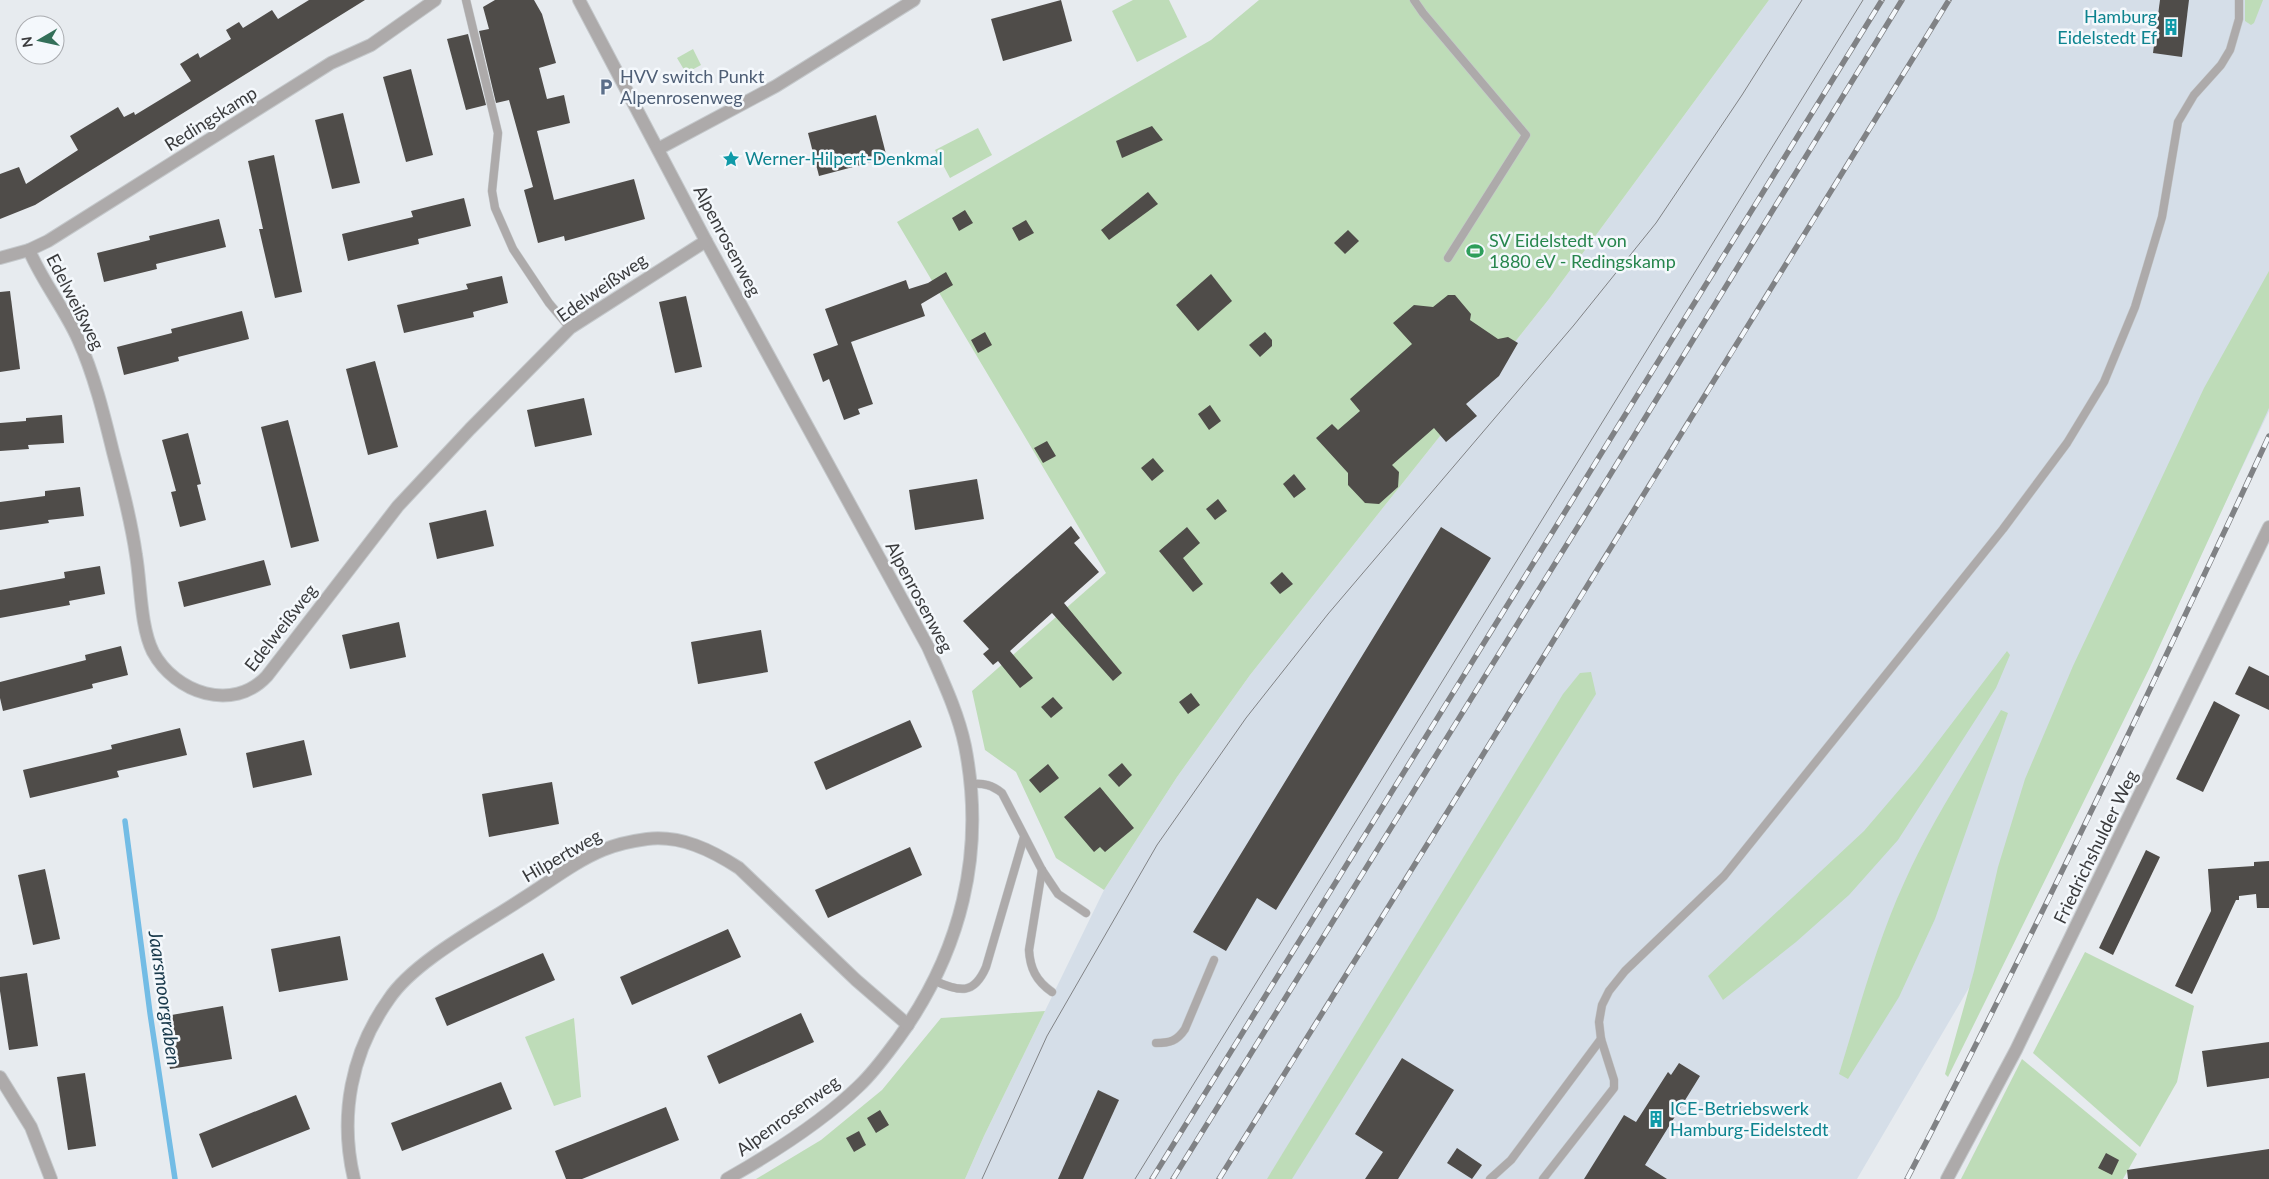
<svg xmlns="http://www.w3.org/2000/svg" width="2269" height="1179" viewBox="0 0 2269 1179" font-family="Lato,sans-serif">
	<rect width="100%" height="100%" fill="#e7ebef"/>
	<polygon fill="#d5dee8" points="1769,0 2269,0 2269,411 2205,545 1994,945 1857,1179 965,1179 984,1136 1104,890 1177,777 1250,675 1549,299"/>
	<g fill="#bedcb8">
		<polygon points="1133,0 1169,0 1187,37 1137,62 1112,11"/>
		<polygon points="1259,0 1769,0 1549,299 1250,675 1177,777 1104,890 1056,858 1016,772 985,750 972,691 1106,573 897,222 1211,40"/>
		<polygon points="2245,0 2263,0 2254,23 2251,25 2245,21"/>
		<polygon points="693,49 701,65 686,73 677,58"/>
		<polygon points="978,128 992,155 950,178 935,150"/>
		<polygon points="2269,271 2269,408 2150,667 1948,1077 1945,1074 1974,971 1998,867 2025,779 2073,666 2204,388"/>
		<polygon points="2007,651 2010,655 1996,688 1898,840 1849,895 1796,942 1723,1000 1708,976 1864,831 1917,769"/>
		<polygon points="1591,672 1596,694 1324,1128 1292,1179 1267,1179 1563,694 1580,673"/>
		<path d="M2001,710L2008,713L1935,919L1899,997L1848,1079L1839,1074C1859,1010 1876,944 1904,883C1931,822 1968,767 2001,710Z"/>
		<polygon points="2085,952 2194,1006 2177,1082 2140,1147 2033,1053"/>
		<polygon points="1045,1011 984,1136 965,1179 756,1179 821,1140 882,1090 941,1018"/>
		<polygon points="574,1018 581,1097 554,1106 525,1037"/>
		<polygon points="2022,1059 2137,1154 2123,1179 1961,1179"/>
	</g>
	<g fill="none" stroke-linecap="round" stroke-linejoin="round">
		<polyline stroke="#73bce5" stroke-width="5.5" points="125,821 150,1013 175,1179"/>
	</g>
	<g fill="#4f4c49">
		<polygon points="309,0 365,0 35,205 0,219 0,174 19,167 26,184 78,150 70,136 118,107 124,117 134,112 135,115 191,81 180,64 198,53 200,58 231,39 226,30 239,22 243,28 272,10 278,19"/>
		<polygon points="495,0 534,0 542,14 556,63 539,68 547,99 564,95 570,123 537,131 554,200 634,179 645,219 565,241 564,236 538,243 524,190 533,187 509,100 496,103 479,31 489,29 483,7"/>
		<polygon points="1061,0 1072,41 1003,61 991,19"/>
		<polygon points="2160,0 2189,0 2182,57 2153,53"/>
		<polygon points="468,34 486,105 466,110 447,39"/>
		<polygon points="411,69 433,155 406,162 383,77"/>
		<polygon points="343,113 360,183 332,189 315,120"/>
		<polygon points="876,115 887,158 819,176 808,133"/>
		<polygon points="1152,126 1163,140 1122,158 1116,141"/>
		<polygon points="274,155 302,292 275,298 259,229 263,229 248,161"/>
		<polygon points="1148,192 1158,204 1109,240 1101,230"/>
		<polygon points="464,198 471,226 418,239 419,244 348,261 342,234 413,217 411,211"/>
		<polygon points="965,210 973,223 959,231 952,218"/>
		<polygon points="219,219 226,247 156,264 157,269 104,282 97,253 150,240 149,236"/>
		<polygon points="1026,220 1034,233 1019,241 1012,228"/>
		<polygon points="1348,230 1359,241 1345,254 1334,243"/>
		<polygon points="946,272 953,285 921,304 925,316 851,342 873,404 858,409 860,414 844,420 829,379 823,382 813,354 838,345 825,309 906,280 909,289 928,283"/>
		<polygon points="1211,274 1232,301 1198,331 1176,305"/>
		<polygon points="502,276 508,303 473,312 474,317 404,333 397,305 468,289 466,284"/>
		<polygon points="10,291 20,369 0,372 0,292"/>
		<polygon points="1448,295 1455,295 1471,314 1470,320 1498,339 1508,337 1518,343 1499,376 1466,404 1477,416 1446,442 1434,428 1392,465 1399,472 1398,487 1379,504 1365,503 1348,485 1348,473 1316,438 1332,424 1338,430 1360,411 1350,399 1412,344 1393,323 1414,305 1433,307"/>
		<polygon points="686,296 702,367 675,373 659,302"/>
		<polygon points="242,311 249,339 178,357 179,361 124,375 117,347 172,333 171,329"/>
		<polygon points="985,332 992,345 978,353 971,340"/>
		<polygon points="1265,332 1272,340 1272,346 1260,357 1249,345"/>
		<polygon points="375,361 398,447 368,455 346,369"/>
		<polygon points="584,398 592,435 535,447 527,410"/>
		<polygon points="1210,405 1221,421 1209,430 1198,414"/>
		<polygon points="62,415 64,443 28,445 29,449 0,451 0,423 26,421 26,418"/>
		<polygon points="288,420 319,541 291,548 261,427"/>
		<polygon points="188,433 201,484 197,485 206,520 180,527 171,492 176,491 162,440"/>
		<polygon points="1047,441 1056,456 1043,463 1034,448"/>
		<polygon points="1153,458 1164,471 1152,481 1141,468"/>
		<polygon points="1294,474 1306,489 1294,498 1283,484"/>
		<polygon points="977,479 984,519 915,530 909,490"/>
		<polygon points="80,487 84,516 48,520 49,523 0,530 0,502 45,496 45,491"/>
		<polygon points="1218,499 1227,511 1215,520 1206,509"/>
		<polygon points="486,510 494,546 437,559 429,523"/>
		<polygon points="1071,526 1080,538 1074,543 1099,572 1064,603 1122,673 1113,681 1052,613 1010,651 1033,678 1020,688 998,661 993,665 983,654 989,649 963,621"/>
		<polygon points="1187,527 1200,543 1183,558 1203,584 1193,592 1159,551"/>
		<polygon points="1441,527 1491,558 1276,910 1257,898 1226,951 1193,932"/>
		<polygon points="264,560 271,585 184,607 178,582"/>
		<polygon points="100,566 105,594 69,601 70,605 0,618 0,590 65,578 64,572"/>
		<polygon points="1282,572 1293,584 1280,594 1270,583"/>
		<polygon points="399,622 406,657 350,669 342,635"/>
		<polygon points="761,630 768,672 698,684 691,642"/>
		<polygon points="121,646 128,675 92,684 93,688 3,711 0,698 0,682 86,660 85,655"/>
		<polygon points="2249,666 2269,676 2269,710 2235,694"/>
		<polygon points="1191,693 1200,705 1188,714 1179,702"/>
		<polygon points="1053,697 1063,708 1051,718 1041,707"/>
		<polygon points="2214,701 2240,715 2203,792 2176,779"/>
		<polygon points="910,720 922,747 826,790 814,762"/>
		<polygon points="180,728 187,755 117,771 119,777 30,798 23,770 112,749 111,745"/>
		<polygon points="304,740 312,775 253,788 246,753"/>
		<polygon points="1122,763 1132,775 1119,787 1108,775"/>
		<polygon points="1048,764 1059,778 1040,793 1029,780"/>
		<polygon points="552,782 559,824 489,837 482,794"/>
		<polygon points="1100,787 1134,828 1105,852 1100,847 1094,852 1064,817"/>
		<polygon points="910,847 922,875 828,918 815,890"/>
		<polygon points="2146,850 2160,857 2113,955 2099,948"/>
		<polygon points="2269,861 2269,908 2257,908 2256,894 2239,896 2239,900 2236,900 2192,994 2175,986 2211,911 2208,869 2254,866 2254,862"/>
		<polygon points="45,869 60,939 33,945 18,875"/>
		<polygon points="728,929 741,957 632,1005 620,977"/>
		<polygon points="340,936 348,980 279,992 271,949"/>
		<polygon points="543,953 555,980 447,1026 435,998"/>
		<polygon points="27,973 38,1046 9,1050 0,991 0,977"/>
		<polygon points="223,1006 232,1059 170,1069 160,1017"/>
		<polygon points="801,1013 814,1042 719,1084 707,1056"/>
		<polygon points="2269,1042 2269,1078 2207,1087 2202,1051"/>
		<polygon points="1402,1058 1454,1090 1398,1179 1365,1179 1383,1152 1355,1134"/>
		<polygon points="1679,1063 1700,1076 1645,1165 1667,1179 1584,1179 1624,1115 1636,1122 1668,1072 1671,1075"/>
		<polygon points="85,1073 96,1146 68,1150 57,1077"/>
		<polygon points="501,1082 512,1109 402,1151 391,1123"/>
		<polygon points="1098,1090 1119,1100 1083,1179 1058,1179"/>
		<polygon points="296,1095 310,1129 212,1168 199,1134"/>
		<polygon points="666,1107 679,1140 582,1179 566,1179 555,1151"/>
		<polygon points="880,1110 889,1125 876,1133 867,1118"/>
		<polygon points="859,1131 866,1145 854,1152 846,1138"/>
		<polygon points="1457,1148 1482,1165 1472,1179 1447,1163"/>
		<polygon points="2269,1149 2269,1179 2128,1179 2127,1170"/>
		<polygon points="2106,1153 2119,1160 2112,1175 2098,1168"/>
	</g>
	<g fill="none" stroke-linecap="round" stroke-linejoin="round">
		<g stroke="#c4c8cb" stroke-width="9">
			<g id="lane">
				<polyline points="466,0 498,133 492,191 495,208 513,249 549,303 570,328"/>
				<polyline points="1414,0 1423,13 1526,135 1448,258"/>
				<path d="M971,784C984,783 992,785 1002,793L1042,870L1058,894L1086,913"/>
				<path d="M1042,870L1029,950C1030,968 1036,981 1052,992"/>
				<path d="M935,981C960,992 974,995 986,967L1024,837"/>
				<path d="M1156,1043C1170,1043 1177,1041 1185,1029L1214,960"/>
				<polyline points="1490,1179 1511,1160 1601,1039"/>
				<polyline points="1543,1179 1614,1088 1614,1080 1601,1039 1599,1022 1602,1005 1609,991 1625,971 1724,876 2003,529 2067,443 2104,382 2135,307 2162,217 2178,122 2194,95 2221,65 2230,50 2239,19 2239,0"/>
			</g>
		</g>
		<g stroke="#c4c8cb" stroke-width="14">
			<g id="street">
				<path d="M579,0L706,241L928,647C942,679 958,712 965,746C986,853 961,952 898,1039C886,1055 874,1072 859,1086C821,1123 773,1153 727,1179"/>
				<polyline points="658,149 776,86 914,0"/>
				<path d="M29,250C42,281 64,308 78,339C94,374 104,415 113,452C122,486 131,520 136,555C141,584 140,626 153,652C175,693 233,713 267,676L398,506L470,429L570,328L706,241"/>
				<polyline points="0,258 29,250 48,241 331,63 371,45 435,0"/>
				<polyline points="0,1077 31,1127 51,1179"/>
				<path d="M354,1179C339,1116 351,1052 389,999C414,961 483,925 522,899C548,883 574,862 603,850C617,844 632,841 647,839C681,835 711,850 739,868L856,980L908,1025"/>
				<polyline points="1947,1179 2016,1050 2269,527"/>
			</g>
		</g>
		<use href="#lane" stroke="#adaaaa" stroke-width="8"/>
		<use href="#street" stroke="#adaaaa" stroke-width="12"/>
		<g stroke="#808285" stroke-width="1">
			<polyline points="982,1179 1047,1036 1157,845 1246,718 1328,614 1574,325 1656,223 1742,95 1802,0"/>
			<polyline points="1135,1179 1863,0"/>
		</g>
		<g stroke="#808285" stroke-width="5.5">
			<g id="rail">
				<polyline points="1152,1179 1882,0"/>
				<polyline points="1173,1179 1610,475 1902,0"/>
				<path d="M1219,1179C1464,787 1706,394 1949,0"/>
				<path d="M1907,1179C2034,935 2153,686 2269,436"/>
			</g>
		</g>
		<use href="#rail" stroke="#f4f8fc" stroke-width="4" stroke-dasharray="11" stroke-linecap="butt"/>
	</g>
	<defs>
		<g id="building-bare" transform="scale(1.35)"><path d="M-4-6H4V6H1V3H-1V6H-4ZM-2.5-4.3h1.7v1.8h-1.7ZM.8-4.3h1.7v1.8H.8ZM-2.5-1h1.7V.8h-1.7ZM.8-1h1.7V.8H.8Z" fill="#0f9aa8" stroke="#f4f8fc" stroke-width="2.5" paint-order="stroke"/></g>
		<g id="parking-bare" transform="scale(1.35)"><path d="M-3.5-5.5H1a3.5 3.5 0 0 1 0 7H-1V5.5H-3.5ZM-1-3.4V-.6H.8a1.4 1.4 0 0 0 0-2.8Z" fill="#5c6f8a" stroke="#f4f8fc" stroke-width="2.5" paint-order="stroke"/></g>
		<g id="sight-bare" transform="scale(1.35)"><path d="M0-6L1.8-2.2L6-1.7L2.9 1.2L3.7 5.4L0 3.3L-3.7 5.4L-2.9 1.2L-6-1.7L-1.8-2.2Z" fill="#0f9aa8" stroke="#f4f8fc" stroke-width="2.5" paint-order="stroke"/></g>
		<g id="stadium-bare" transform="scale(1.35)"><path d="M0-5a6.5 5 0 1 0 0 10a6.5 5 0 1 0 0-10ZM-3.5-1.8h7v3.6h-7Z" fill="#2e9e5b" stroke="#f4f8fc" stroke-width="2.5" paint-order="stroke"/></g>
	</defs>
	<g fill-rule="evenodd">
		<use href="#building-bare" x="2171" y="27"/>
		<use href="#parking-bare" x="606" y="87"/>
		<use href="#sight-bare" x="731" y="159"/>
		<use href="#stadium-bare" x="1475" y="251"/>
		<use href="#building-bare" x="1656" y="1119"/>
	</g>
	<g text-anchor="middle" stroke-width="5" stroke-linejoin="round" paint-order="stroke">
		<g font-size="18" fill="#0d838f" stroke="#f4f8fc" text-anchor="start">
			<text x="2157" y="23" text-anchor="end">Hamburg<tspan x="2157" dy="21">Eidelstedt Ef</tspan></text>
			<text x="745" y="165">Werner-Hilpert-Denkmal</text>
			<text x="1670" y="1115">ICE-Betriebswerk<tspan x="1670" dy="21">Hamburg-Eidelstedt</tspan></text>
		</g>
		<g font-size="18" fill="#4e5e75" stroke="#f4f8fc" text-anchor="start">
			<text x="620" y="83">HVV switch Punkt<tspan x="620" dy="21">Alpenrosenweg</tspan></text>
		</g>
		<g font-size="18" fill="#3a3b3d" stroke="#f4f8fc">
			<text transform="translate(211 119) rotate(-32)" y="6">Redingskamp</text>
			<text transform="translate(727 241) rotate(62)" y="6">Alpenrosenweg</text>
			<text transform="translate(602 288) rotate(-35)" y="6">Edelweißweg</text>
			<text transform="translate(75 302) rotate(63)" y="6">Edelweißweg</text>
			<text transform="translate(919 597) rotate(62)" y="6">Alpenrosenweg</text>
			<text transform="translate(281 628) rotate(-52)" y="6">Edelweißweg</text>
			<text transform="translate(2096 847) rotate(-64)" y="6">Friedrichshulder Weg</text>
			<text transform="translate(562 856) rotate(-30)" y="6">Hilpertweg</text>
			<text transform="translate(788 1116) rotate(-36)" y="6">Alpenrosenweg</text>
		</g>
		<g font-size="18" fill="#27864d" stroke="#f4f8fc" text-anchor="start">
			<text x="1489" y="247">SV Eidelstedt von<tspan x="1489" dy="21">1880 eV - Redingskamp</tspan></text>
		</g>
		<g font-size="19" font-style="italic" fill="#19394b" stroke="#f4f8fc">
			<text transform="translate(165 998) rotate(82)" y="7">Jaarsmoorgraben</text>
		</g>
	</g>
	<g transform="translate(40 40) rotate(261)"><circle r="24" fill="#f4f8fc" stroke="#aaacb0"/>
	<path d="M0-4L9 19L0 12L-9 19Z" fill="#336f59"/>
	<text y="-8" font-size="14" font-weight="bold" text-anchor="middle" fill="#3a3b3d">N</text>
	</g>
</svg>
